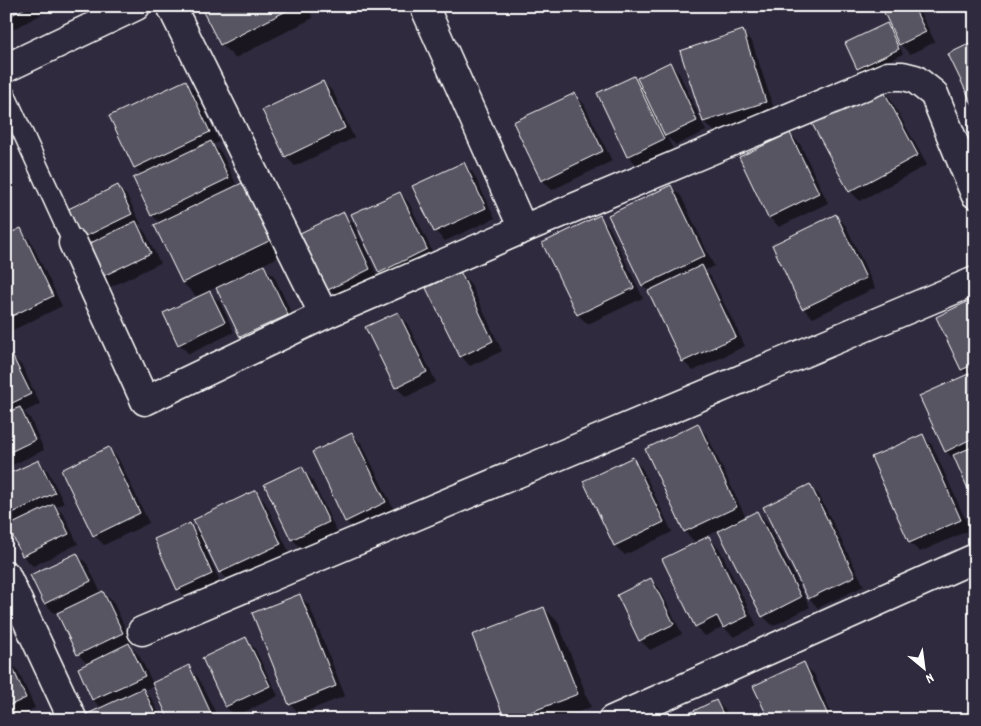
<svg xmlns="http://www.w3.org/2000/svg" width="981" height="726" viewBox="0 0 981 726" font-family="Dekko,sans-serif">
	<rect width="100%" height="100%" fill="#2f2a3d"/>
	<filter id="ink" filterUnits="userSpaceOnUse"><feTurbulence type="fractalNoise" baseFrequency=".02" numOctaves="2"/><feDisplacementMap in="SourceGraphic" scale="10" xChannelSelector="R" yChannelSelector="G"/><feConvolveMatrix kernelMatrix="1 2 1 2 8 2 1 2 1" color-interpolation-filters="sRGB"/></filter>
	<g filter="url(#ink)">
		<g fill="#0007">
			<polygon points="6,6 38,6 42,14 8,32 6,30"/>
			<polygon points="202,6 307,6 313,18 235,58 222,45"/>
			<polygon points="882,6 917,6 935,42 910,54 898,42 903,54 863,73 858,68 887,24 893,31"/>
			<polygon points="742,32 752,42 775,112 714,131 704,122 682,51"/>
			<polygon points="669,63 679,73 706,131 676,145 667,137 673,149 638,166 628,156 634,77 642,85"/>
			<polygon points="185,81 195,91 219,142 213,145 221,152 237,186 243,183 284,254 262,265 274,276 297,325 251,347 241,337 217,287 208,291 220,302 234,332 189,354 179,344 198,298 183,283 155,225 160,223 152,215 143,175 135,167 111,117"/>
			<polygon points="323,82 333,92 354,138 295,166 286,156"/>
			<polygon points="880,86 889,96 927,165 860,201 850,191 813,123"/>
			<polygon points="574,94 584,104 612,161 552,190 542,180"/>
			<polygon points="790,134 800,144 828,203 779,227 769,217"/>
			<polygon points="463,163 473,173 495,218 445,241 435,231"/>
			<polygon points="671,186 681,196 714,266 705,270 711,277 745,346 693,371 683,361 651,293 643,286 610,216"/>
			<polygon points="118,187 127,196 141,224 138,225 145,232 160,263 104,290 77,240"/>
			<polygon points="400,193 409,203 436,259 390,282 380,272"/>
			<polygon points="344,214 353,223 379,279 339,299 329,289"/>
			<polygon points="836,216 846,226 875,288 813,318 803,308"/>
			<polygon points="600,217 609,227 643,298 588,324 578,315"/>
			<polygon points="20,230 30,240 62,306 7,333 6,237"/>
			<polygon points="460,273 470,283 502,351 470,366 461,356"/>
			<polygon points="975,300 975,502 956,460 955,461 946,451 968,375 962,369"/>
			<polygon points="397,313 407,323 436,382 406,397 396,387"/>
			<polygon points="6,355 8,359 12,357 22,366 40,404 24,412 30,418 44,450 6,468"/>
			<polygon points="697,425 707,435 746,518 757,512 767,522 810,607 773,626 763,616 719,530 695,542 685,532 646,450"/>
			<polygon points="352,434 362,444 395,512 356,531 346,521"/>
			<polygon points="922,435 932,445 970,530 920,552 910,543 873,457"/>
			<polygon points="108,448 118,458 149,523 104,545 94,535"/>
			<polygon points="633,459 642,468 672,532 625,555 615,546"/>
			<polygon points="39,461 48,471 64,503 56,507 64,515 78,544 33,566 23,556 9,527 16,524 6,513"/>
			<polygon points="301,468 311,478 337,532 302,549 292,539"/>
			<polygon points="810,486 819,495 864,586 818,608 809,598"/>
			<polygon points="255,492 265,502 290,554 230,582 220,572 208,548 206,549 221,584 188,599 178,589 190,525 203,537"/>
			<polygon points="709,538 719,548 757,626 734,637 723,627 705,636 696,626"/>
			<polygon points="77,554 87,564 101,593 103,592 113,602 132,643 129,645 139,655 153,684 188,667 198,677 219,720 170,720 154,685 144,690 152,699 162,720 89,720 102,708 93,700 79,669 88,665 78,654 58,611 54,613 45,603"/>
			<polygon points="651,579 660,589 682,634 650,650 640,640"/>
			<polygon points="299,595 309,605 345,696 300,714 290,704"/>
			<polygon points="544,608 558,622 591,707 558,720 506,720"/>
			<polygon points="246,639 255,649 278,696 236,716 226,707 204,659"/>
			<polygon points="6,659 7,659 17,669 35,708 10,720 6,720"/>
			<polygon points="804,664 814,674 834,720 770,720"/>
			<polygon points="716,701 726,711 730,719 741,714 746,720 686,720"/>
		</g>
		<g fill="#595564" stroke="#fff">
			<polygon points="6,6 29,6 6,18"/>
			<polygon points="200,6 296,6 220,45"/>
			<polygon points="881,6 913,6 926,32 899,45"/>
			<polygon points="887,23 899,49 857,69 845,43"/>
			<polygon points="743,30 766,102 703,122 680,51"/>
			<polygon points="975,41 975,110 948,54"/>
			<polygon points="670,62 697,121 665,136 637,78"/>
			<polygon points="634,76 664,139 627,157 597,93"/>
			<polygon points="186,80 210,132 134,168 109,116"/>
			<polygon points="323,81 345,128 285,157 262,110"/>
			<polygon points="880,84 918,155 849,192 811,122"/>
			<polygon points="575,93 603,151 541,181 513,122"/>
			<polygon points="790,133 819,193 768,218 739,157"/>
			<polygon points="211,141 229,178 151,216 133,178"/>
			<polygon points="464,162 486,208 434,232 412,186"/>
			<polygon points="244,182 271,240 182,283 154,225"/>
			<polygon points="118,185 132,214 76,241 62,212"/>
			<polygon points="671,185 705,256 642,286 608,215"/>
			<polygon points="400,192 427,249 379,273 351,214"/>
			<polygon points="344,212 370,269 328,290 300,233"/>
			<polygon points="836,214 866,278 802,309 772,245"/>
			<polygon points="600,215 634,288 577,315 542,243"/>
			<polygon points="136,221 151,253 93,281 78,249"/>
			<polygon points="21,228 53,296 6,319 6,235"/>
			<polygon points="264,265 288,315 240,337 216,288"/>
			<polygon points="702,265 736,337 682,362 648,291"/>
			<polygon points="460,271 493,341 460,357 426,288"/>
			<polygon points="210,291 225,322 178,345 163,313"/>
			<polygon points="975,298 975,364 961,370 936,317"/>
			<polygon points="398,312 427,372 395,388 365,327"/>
			<polygon points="12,355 31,394 6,406 6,358"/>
			<polygon points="975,371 975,437 945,452 919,396"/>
			<polygon points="20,407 35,440 6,454 6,413"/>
			<polygon points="698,423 737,507 684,532 645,449"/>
			<polygon points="352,433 386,502 345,522 312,452"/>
			<polygon points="923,434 961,520 909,543 871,457"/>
			<polygon points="975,446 975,505 953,455"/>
			<polygon points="109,447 140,513 93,536 61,470"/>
			<polygon points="633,457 664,522 614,546 583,481"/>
			<polygon points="39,460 55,493 6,516 6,475"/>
			<polygon points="302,466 329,522 291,540 264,484"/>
			<polygon points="810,484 855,576 808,599 763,507"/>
			<polygon points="256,490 281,544 219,573 193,520"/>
			<polygon points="54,504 69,534 22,556 8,526"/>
			<polygon points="757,511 801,597 762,617 718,531"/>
			<polygon points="190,523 212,574 177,590 154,539"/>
			<polygon points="709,536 748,616 723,628 717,616 695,627 662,559"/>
			<polygon points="77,553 91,581 44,604 30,575"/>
			<polygon points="651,578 674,624 639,641 617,595"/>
			<polygon points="103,591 123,633 77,655 57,613"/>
			<polygon points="300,594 336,686 289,705 252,613"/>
			<polygon points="544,607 578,694 510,720 505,720 472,635"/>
			<polygon points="246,637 270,686 225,707 202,658"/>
			<polygon points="129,643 145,676 92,700 78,668"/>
			<polygon points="8,657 26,698 6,707 6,658"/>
			<polygon points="804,662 830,720 769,720 753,686"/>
			<polygon points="189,665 214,720 169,720 152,683"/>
			<polygon points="143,688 158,720 87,720 85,715"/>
			<polygon points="716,700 726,720 685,720 683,716"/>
		</g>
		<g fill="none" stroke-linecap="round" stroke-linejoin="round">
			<g stroke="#fff" stroke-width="22">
				<polyline id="lane" points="6,96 73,243"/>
			</g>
			<g stroke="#fff" stroke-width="31">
				<g id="street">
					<polyline points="171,6 324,315"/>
					<polyline points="424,6 523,229"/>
					<polyline points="6,68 136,6"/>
					<polyline points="73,243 145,401 324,315 523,229 888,76 903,76 915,79 934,94 975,194"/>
					<polyline points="6,575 73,720"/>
					<polyline points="142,631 975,281"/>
					<polyline points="612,720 975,558"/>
				</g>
			</g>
			<use href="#lane" stroke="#2f2a3d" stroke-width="19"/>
			<use href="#street" stroke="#2f2a3d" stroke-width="28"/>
		</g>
	</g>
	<rect width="981" height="726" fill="none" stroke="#2f2a3d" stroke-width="25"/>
	<rect x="12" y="12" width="956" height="701" fill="none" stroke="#fff" stroke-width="2" filter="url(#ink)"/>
	<g transform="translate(924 668) rotate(151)" stroke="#2f2a3d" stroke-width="4" paint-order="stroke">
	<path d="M0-4L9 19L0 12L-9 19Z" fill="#ffffff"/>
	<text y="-8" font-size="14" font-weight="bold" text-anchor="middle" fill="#ffffff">N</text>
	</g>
</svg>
